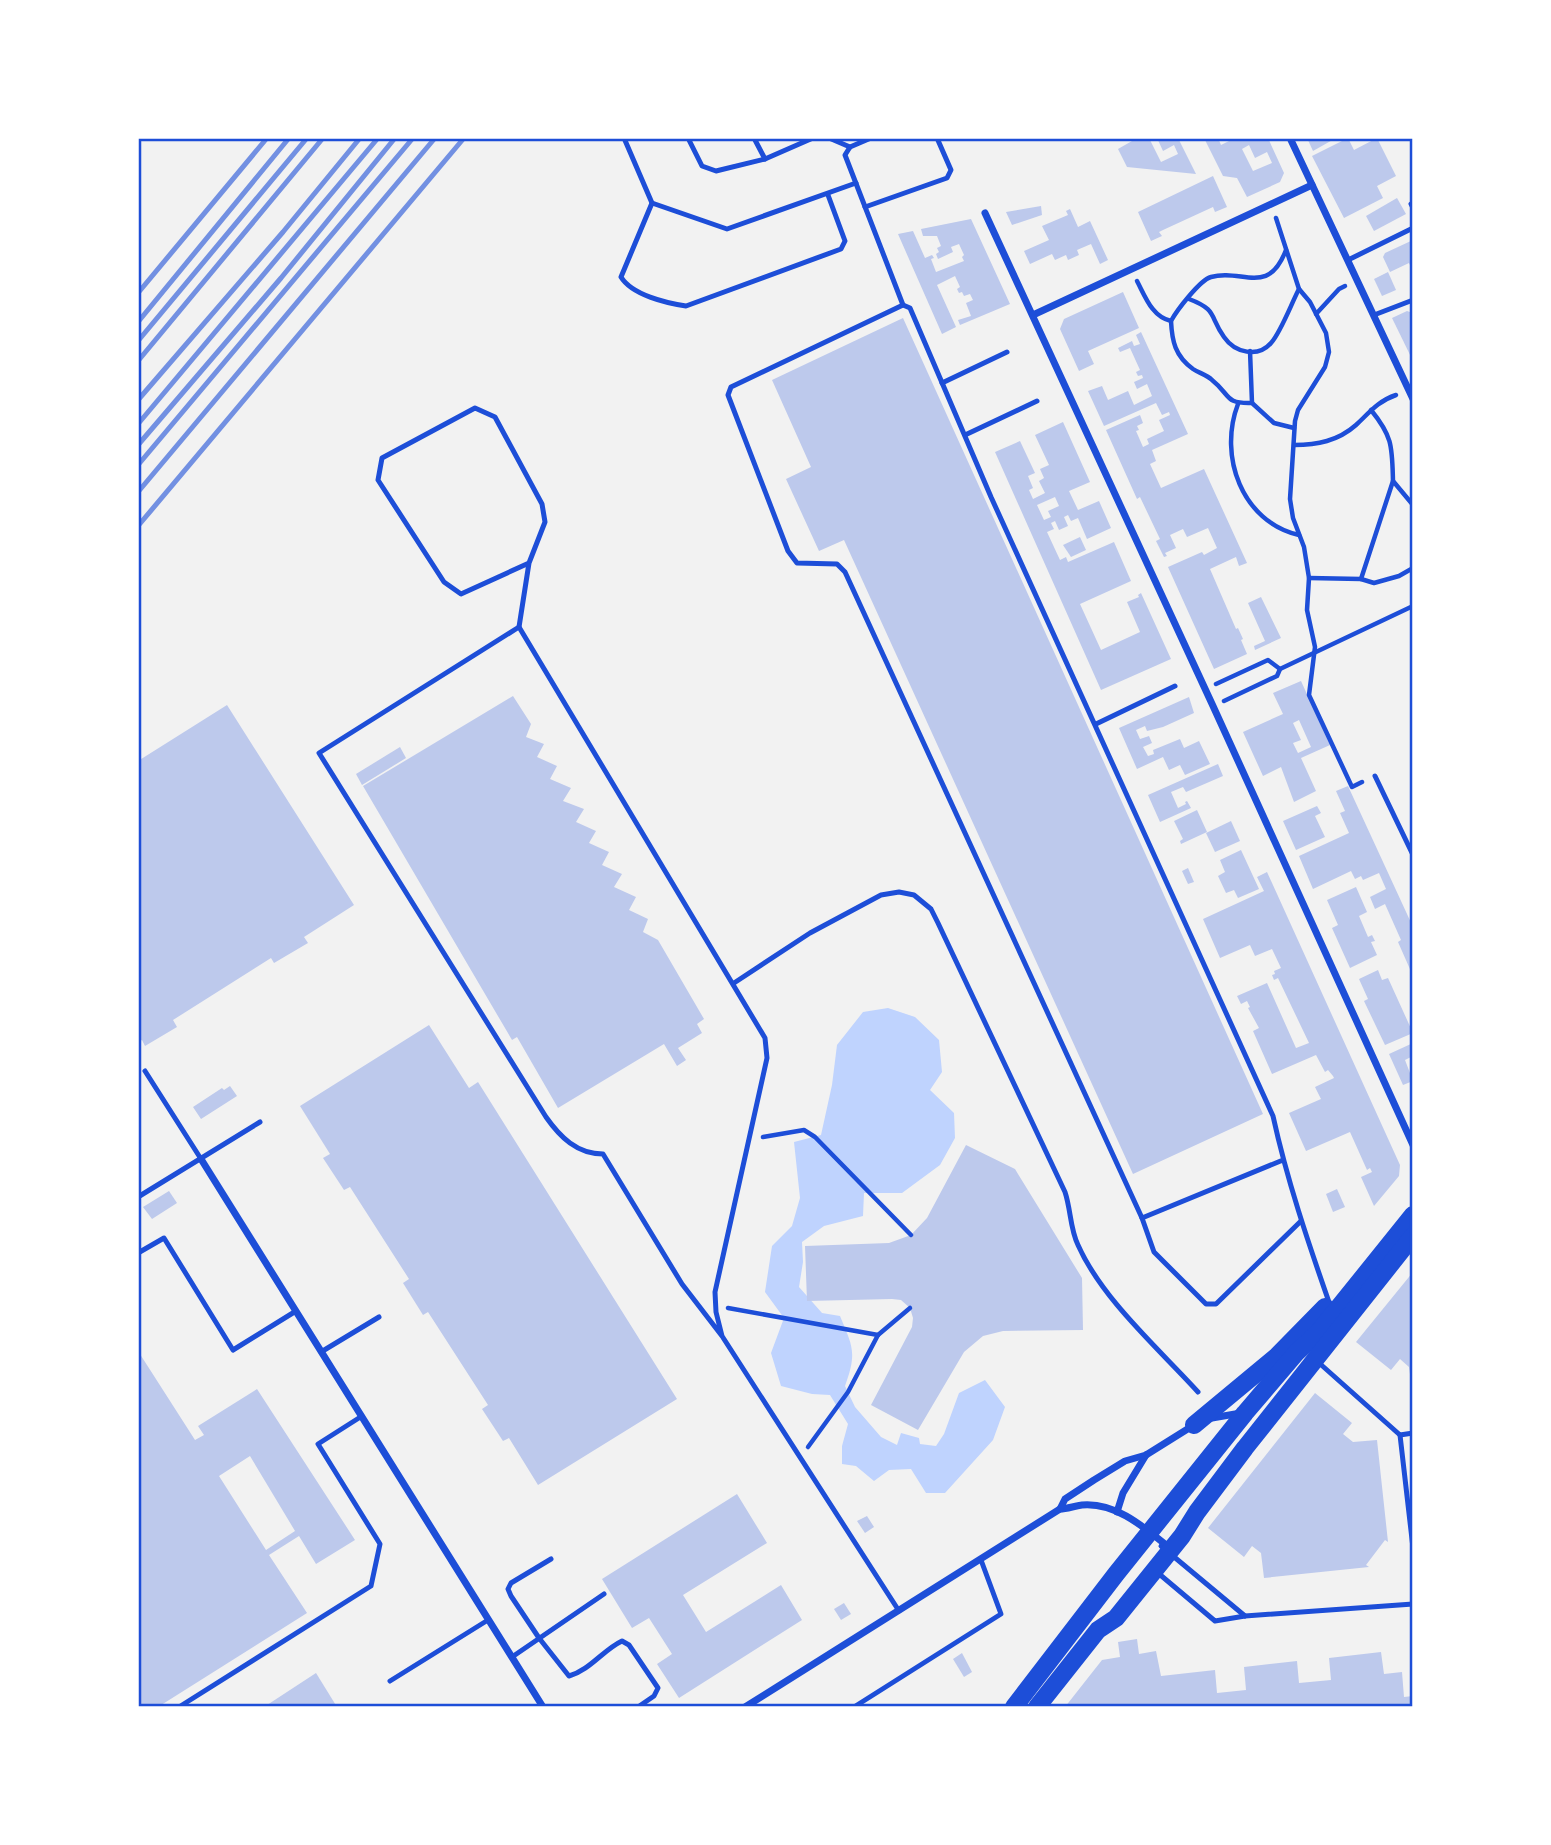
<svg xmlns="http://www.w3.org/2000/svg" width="1551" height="1845" viewBox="0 0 1551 1845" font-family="Rubik,sans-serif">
	<rect width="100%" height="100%" fill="#f2f2f2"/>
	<path fill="#bfd3fe" d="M888,1008L915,1017L939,1040L942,1072L930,1090L954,1113L955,1138L940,1165L902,1193H864L863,1216L824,1226L802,1242L803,1262L799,1287L822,1313L840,1316C853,1347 857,1353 845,1386L855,1407L881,1437L897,1445L901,1433L919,1438L920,1444L936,1446L944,1434L959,1393L985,1380L1005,1407L993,1440L945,1493H926L911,1469L889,1470L874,1481L856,1466L842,1464V1446L848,1424L830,1395L812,1394L781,1386L771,1353L784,1318L765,1292L772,1246L792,1226L800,1198L794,1142L821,1135L832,1085L837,1045L863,1012Z"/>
	<g fill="#bdc9ec" fill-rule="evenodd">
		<polygon points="1131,138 1149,138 1161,162 1178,154 1174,145 1163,151 1157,138 1178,138 1196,174 1127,167 1118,149 1132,141"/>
		<path d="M1204,138H1218L1221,145L1229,141L1228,138H1268L1284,173L1280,182L1247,197L1237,178L1223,176ZM1249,145L1255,158L1267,152L1272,163L1253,171L1242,149Z"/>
		<polygon points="1307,138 1336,138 1313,151"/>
		<polygon points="1348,138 1354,150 1377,138 1396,176 1377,186 1383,198 1344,218 1312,156"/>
		<polygon points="1213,176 1227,207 1215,212 1213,207 1163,230 1159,232 1162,236 1151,241 1138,212"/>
		<polygon points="1397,198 1406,214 1374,231 1366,216"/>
		<polygon points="1041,206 1042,215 1012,225 1006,212"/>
		<polygon points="1070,209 1078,227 1090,221 1108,260 1100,264 1091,244 1077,250 1079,255 1068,260 1066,255 1055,260 1052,254 1030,264 1024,251 1049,240 1042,226 1068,215 1066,211"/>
		<polygon points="971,219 1010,304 960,325 958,320 971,316 966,303 973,300 970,294 964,296 962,292 959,293 957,289 960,287 955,276 937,285 956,327 942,334 898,234 913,231 925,258 932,255 934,258 931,259 936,272 964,261 962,257 964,255 959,244 951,247 953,252 938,259 936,254 939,252 937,248 941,246 937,236 923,236 921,229"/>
		<polygon points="1413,240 1413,271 1409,263 1390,272 1383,257 1385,253"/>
		<polygon points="1388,272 1396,290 1382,296 1374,279"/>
		<polygon points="1123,292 1139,328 1088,351 1094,364 1079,371 1060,329 1064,319"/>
		<polygon points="1407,311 1413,313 1413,361 1392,318"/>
		<polygon points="903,318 1263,1114 1133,1174 844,540 819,551 786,479 811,467 772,380"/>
		<polygon points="1141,332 1188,434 1152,450 1156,461 1150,464 1161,488 1204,469 1247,563 1239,566 1236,557 1210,569 1236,629 1238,628 1243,639 1241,640 1247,654 1214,669 1168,567 1202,552 1204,555 1217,548 1208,528 1187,537 1183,529 1170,535 1176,548 1165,553 1167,556 1164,557 1156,541 1160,539 1140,497 1137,499 1106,430 1140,415 1143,423 1137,426 1139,430 1136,431 1143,447 1149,444 1147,439 1164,431 1159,420 1170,415 1169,412 1162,415 1156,403 1104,426 1088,391 1102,386 1108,400 1128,391 1134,405 1152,396 1147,384 1137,389 1134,382 1143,378 1142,375 1138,376 1136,372 1140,370 1130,348 1120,352 1118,348 1132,341 1134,346 1140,344 1136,335"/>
		<path d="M1063,422L1090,482L1069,491L1078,510L1099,501L1111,528L1087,539L1078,518L1071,521L1068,515L1064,517L1068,526L1059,530L1055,521L1051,523L1054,529L1047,532L1060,560L1066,557L1068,562L1114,542L1131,581L1080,604L1101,650L1140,632L1127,602L1139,597L1138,595L1141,593L1171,659L1101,690L995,452L1020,441L1035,473L1028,476L1033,488L1029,490L1033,499L1045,493L1039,481L1044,478L1040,469L1049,465L1035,435ZM1055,497L1059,506L1048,511L1051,517L1044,520L1037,505Z"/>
		<polygon points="1080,537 1086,550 1071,557 1063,545"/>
		<polygon points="1261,597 1281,638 1255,650 1254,646 1265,641 1248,603"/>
		<path d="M1301,681L1330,745L1301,758L1316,791L1294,802L1281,767L1263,776L1243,732L1283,714L1273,693ZM1299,720L1311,747L1298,753L1293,743L1301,740L1293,723Z"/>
		<polygon points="513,696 531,724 526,737 544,744 537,757 557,766 550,779 571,788 563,801 584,809 576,822 596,831 589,843 609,852 602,865 622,874 614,887 636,897 629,910 648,919 643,932 658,940 704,1019 697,1024 702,1033 678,1048 686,1060 677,1066 664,1044 558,1108 517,1037 512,1040 363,786"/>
		<polygon points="1189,697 1194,713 1163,727 1147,731 1145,726 1136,730 1140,739 1149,736 1152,743 1143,747 1148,756 1154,754 1153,750 1180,739 1184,748 1199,741 1210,764 1185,775 1180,765 1169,770 1163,757 1137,769 1119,728"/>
		<polygon points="227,705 354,905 304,937 308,943 274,963 271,958 173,1020 177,1027 145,1046 142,1040 138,1042 138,761"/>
		<polygon points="400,747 406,758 362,785 356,774"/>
		<polygon points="1218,764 1223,776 1186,792 1183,787 1171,792 1178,808 1186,804 1185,802 1187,801 1191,808 1160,822 1148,795"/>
		<polygon points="1348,786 1413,927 1413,976 1398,942 1401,940 1385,904 1375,909 1370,897 1386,889 1379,873 1363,880 1361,876 1355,879 1351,871 1313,889 1299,856 1349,833 1340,813 1345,811 1336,791"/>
		<polygon points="1317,806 1321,813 1315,816 1325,837 1296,850 1283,821"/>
		<polygon points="1197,810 1207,832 1181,844 1180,841 1183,839 1174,821"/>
		<polygon points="1231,821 1240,841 1215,852 1206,833"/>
		<polygon points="1241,850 1259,889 1238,898 1234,890 1226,893 1218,876 1225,872 1220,860"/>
		<polygon points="1188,868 1194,882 1188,884 1182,871"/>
		<polygon points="1267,872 1400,1165 1399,1176 1374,1206 1361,1177 1372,1172 1370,1168 1367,1170 1350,1132 1306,1151 1289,1113 1321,1099 1315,1087 1334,1078 1333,1076 1328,1070 1325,1072 1316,1055 1272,1074 1253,1031 1259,1028 1248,1008 1250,1007 1247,1001 1241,1004 1237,996 1267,983 1296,1048 1309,1043 1278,978 1274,980 1272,975 1275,974 1274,971 1281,968 1272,949 1255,956 1250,945 1220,958 1203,919 1264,891 1257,877"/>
		<polygon points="1356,887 1367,912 1359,916 1368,937 1372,935 1375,941 1371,942 1377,955 1350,968 1332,928 1338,925 1327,900"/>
		<polygon points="1378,970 1382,980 1388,978 1413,1033 1385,1045 1364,1001 1368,999 1359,979"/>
		<polygon points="429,1025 469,1088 478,1082 677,1399 538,1485 509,1438 503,1441 482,1409 488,1405 428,1312 423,1315 403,1283 409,1279 350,1187 344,1190 323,1158 330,1154 300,1106"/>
		<polygon points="1413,1043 1413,1056 1405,1060 1413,1081 1403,1085 1389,1054"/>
		<polygon points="230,1086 237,1096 201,1119 193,1107 222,1088 224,1090"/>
		<polygon points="966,1145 1015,1169 1082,1278 1083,1330 1003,1331 983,1336 964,1352 918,1430 871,1405 912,1327 913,1318 910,1308 901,1300 892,1299 807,1301 805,1246 889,1243 911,1235 927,1218"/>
		<polygon points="1337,1189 1345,1207 1333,1212 1326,1194"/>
		<polygon points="169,1191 177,1203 152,1219 143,1207"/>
		<polygon points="1413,1272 1413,1381 1411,1381 1409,1367 1400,1359 1391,1370 1356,1342"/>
		<path d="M138,1351L195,1440L204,1435L198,1426L257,1389L355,1540L316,1564L299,1536L269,1555L307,1613L158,1707H138ZM250,1456L295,1531L266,1550L219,1476Z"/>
		<polygon points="1315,1393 1352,1423 1343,1434 1353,1442 1377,1440 1388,1542 1385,1540 1366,1565 1369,1567 1264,1578 1261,1553 1252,1546 1244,1557 1208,1528"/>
		<polygon points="737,1494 767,1543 683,1595 706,1632 781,1585 802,1620 679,1698 657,1664 672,1654 649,1618 632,1628 602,1579"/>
		<polygon points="867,1516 874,1527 865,1533 857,1521"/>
		<polygon points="844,1603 851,1614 841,1620 834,1609"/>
		<polygon points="1137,1639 1139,1654 1156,1651 1161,1676 1215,1670 1217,1693 1246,1690 1244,1667 1297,1661 1299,1683 1331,1680 1329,1658 1381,1652 1384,1674 1402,1672 1404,1697 1413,1696 1413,1707 1065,1707 1102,1660 1120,1657 1118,1642"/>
		<polygon points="962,1653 972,1672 964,1677 953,1659"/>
		<polygon points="316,1673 337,1707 264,1707"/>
	</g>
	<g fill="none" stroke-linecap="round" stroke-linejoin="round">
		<g stroke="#1d4ed8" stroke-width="4.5">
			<polyline points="1276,218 1299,289 1310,302 1326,333 1329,352 1325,367 1298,410 1295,421 1290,499 1293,518 1304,547 1309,578 1307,610 1315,647 1309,695 1352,787 1362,782"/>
			<path d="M1286,250C1268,297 1242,268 1211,277C1200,280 1177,310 1171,321C1172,341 1175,356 1193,369C1199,373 1207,375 1212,380C1231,395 1224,404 1252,403L1274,423L1294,428"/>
			<path d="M1137,281C1145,296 1152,317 1171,321"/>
			<path d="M1189,299C1218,310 1209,316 1224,337C1235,353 1258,358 1271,343C1281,332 1292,302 1299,289"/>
			<polyline points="1316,314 1339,289 1345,286"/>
			<polyline points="1250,351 1252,403"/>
			<path d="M1238,404C1218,456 1242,522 1299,535"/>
			<path d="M1371,410C1393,437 1392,447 1393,481L1413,505"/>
			<path d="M1294,445C1317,445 1338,441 1356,425C1369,413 1378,401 1396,395"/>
			<polyline points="1309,578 1361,579 1374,583 1399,576 1413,568"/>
			<polyline points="1361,579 1393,481"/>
			<polyline points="1216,684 1268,660 1280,669"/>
			<polyline points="1224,701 1277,676 1280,669 1413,606"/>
			<polyline points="763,1137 804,1130 815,1137 911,1235"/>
			<polyline points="728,1308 878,1335"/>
			<polyline points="808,1447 848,1392 878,1335 910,1308"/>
		</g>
		<g stroke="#1d4ed8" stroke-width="5">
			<polyline points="624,138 652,203 727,229 856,183"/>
			<polyline points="688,138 702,166 716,171 765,159 813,138"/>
			<polyline points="754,138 765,159"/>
			<polyline points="829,138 850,147"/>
			<polyline points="871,138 850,147 845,155 903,305"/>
			<path d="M652,203L621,277C632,295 666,303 686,306L841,249L845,241L828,195"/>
			<polyline points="1411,204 1413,208"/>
			<polyline points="865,207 947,178 951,170 937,138"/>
			<polyline points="1348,260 1413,228"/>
			<polyline points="1374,315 1413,300"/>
			<polyline points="942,383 1007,352"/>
			<polyline points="965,435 1037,401"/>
			<polyline points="519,627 529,563 545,522 542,504 495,417 475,408 382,458 378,480 444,582 461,594 529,563"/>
			<polyline points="1096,724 1175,686"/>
			<polyline points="1375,776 1413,855"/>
			<path d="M734,983L810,933L881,895L899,892L914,895L931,909L938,923L1065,1192C1071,1210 1070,1229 1078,1245C1102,1299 1158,1348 1198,1392"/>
			<polyline points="145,1071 201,1159"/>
			<path d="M1283,1160L1142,1218L845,572L837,564L797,563L788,551L728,395L731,387L903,305L910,308L991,497L1273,1116C1287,1180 1308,1242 1330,1305"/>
			<polyline points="138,1197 260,1122"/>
			<polyline points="1142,1218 1154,1252 1206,1304 1216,1304 1301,1221"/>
			<polyline points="138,1253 164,1238 233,1350 296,1311"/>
			<path d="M722,1336L716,1312L715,1292L767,1058L765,1038L519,627L319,753L546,1117C560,1137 577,1154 603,1154L682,1284L722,1336L899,1611"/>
			<polyline points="321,1352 379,1317"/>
			<polyline points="1318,1362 1400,1435 1413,1433"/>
			<polyline points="1400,1435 1413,1548"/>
			<polyline points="1161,1546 1245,1616"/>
			<path d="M551,1559L511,1583L508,1589L511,1596L539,1638L569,1676C590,1670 603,1650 622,1641L629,1645L658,1688L654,1696L638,1707"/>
			<polyline points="1158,1573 1215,1621 1245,1616 1413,1604"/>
			<polyline points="512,1657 604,1594"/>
			<polyline points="390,1681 488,1620"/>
			<polyline points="179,1707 371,1586 380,1544 318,1444 362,1416"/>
			<polyline points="854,1707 1001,1614 981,1560"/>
		</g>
		<g stroke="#1d4ed8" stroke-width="7">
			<polyline points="1290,138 1413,399"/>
			<polyline points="985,213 1213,706 1413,1145"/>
			<polyline points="1033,315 1312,185"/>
			<polyline points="201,1159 543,1707"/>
			<polyline points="1212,1418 1241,1413"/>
			<path d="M1060,1509C1067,1509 1074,1506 1082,1505C1117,1502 1146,1529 1171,1549"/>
			<polyline points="1117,1512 1123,1493 1146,1455"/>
			<polyline points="745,1707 1060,1509 1065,1499 1094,1480 1125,1461 1146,1455 1194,1425"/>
		</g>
		<g stroke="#1d4ed8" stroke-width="18">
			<polyline points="1194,1425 1276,1357 1325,1307"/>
			<polyline points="1014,1707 1116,1574 1245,1413 1297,1352 1318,1333 1413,1215"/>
			<polyline points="1037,1707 1098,1630 1116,1618 1182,1536 1197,1512 1245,1448 1413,1236"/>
		</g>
		<g stroke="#7290e2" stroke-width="5">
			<polyline points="138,293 267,138"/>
			<polyline points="138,322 289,138"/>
			<polyline points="138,341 307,138"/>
			<polyline points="138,361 323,138"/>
			<polyline points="138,400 283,232 360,138"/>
			<polyline points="138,424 378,138"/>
			<polyline points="138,445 281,278 395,138"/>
			<polyline points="138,465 413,138"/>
			<polyline points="138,492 435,138"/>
			<polyline points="138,526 464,138"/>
		</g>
	</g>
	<rect width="1551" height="1845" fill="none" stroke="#ffffff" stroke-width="280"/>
	<rect x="140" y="140" width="1271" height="1565" fill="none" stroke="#1d4ed8" stroke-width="2.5"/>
</svg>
